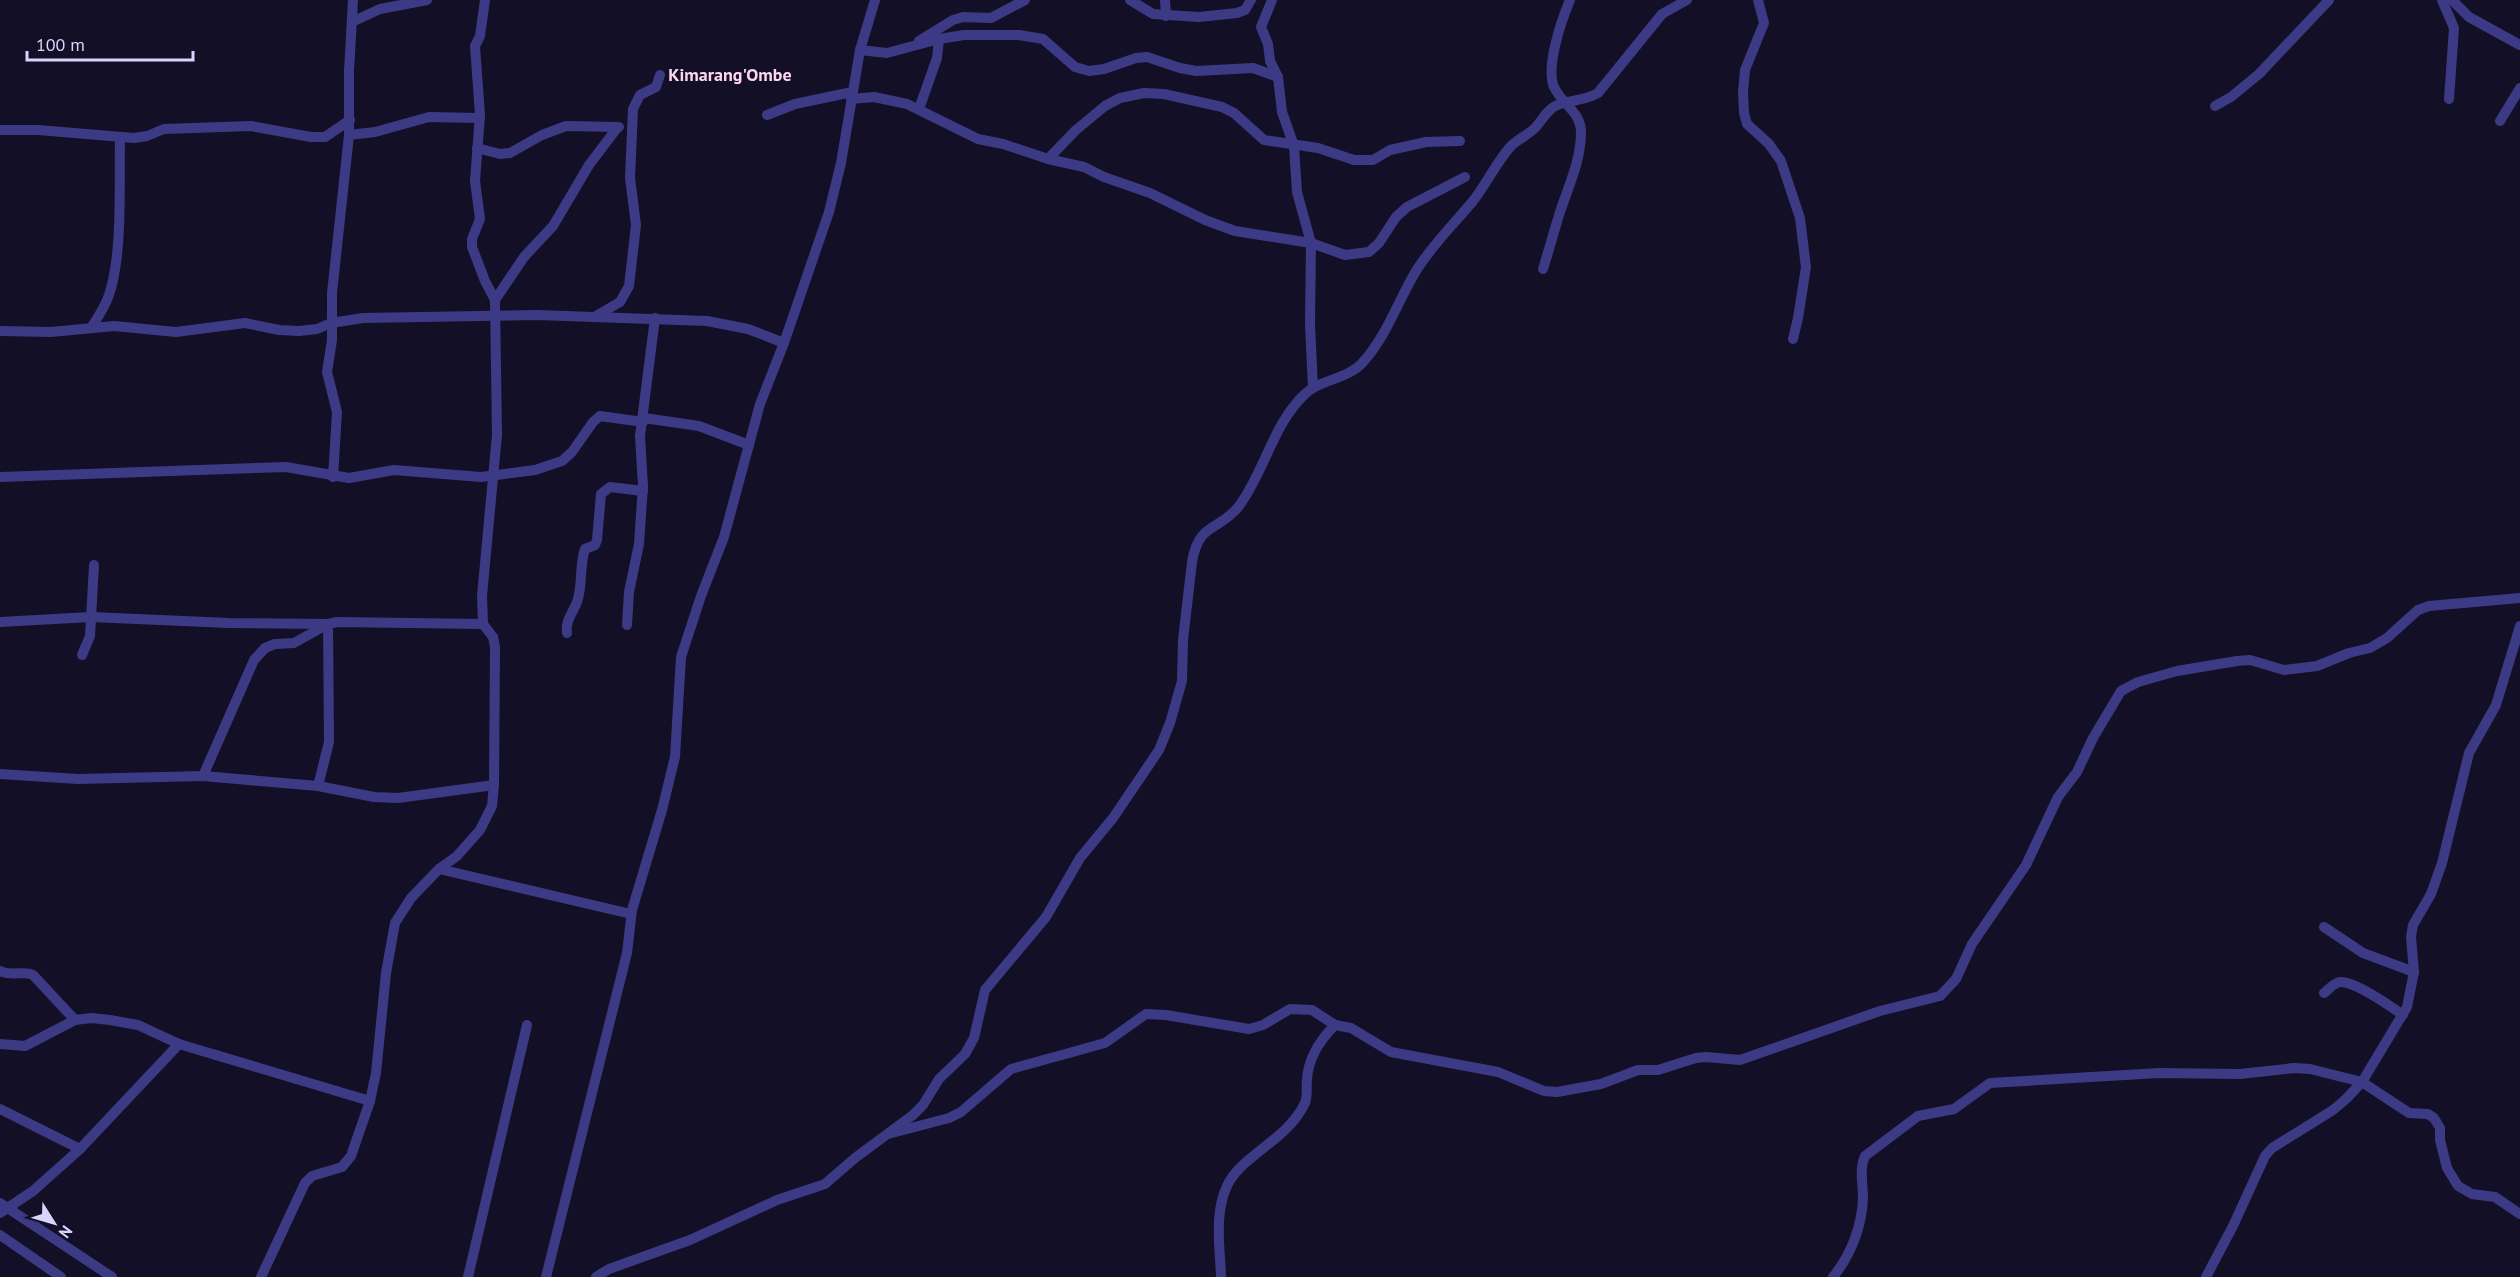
<svg xmlns="http://www.w3.org/2000/svg" width="2520" height="1277" viewBox="0 0 2520 1277" font-family="'PT Sans',sans-serif">
	<rect width="100%" height="100%" fill="#130f26"/>
	<g fill="none" stroke-linecap="round" stroke-linejoin="round">
		<g stroke="#3d3a85" stroke-width="10">
			<polyline points="1130,0 1153,14 1199,17 1237,13 1245,10 1251,0"/>
			<polyline points="1165,0 1166,16"/>
			<polyline points="1272,0 1261,27 1268,44 1270,61 1278,77 1282,112 1294,146 1297,192 1311,243 1310,324 1313,388"/>
			<polyline points="1758,0 1764,23 1745,70 1743,92 1744,113 1747,124 1769,144 1781,161 1800,218 1806,267 1798,318 1793,339"/>
			<polyline points="2442,0 2454,28 2449,99"/>
			<polyline points="2452,0 2469,17 2520,45"/>
			<polyline points="354,21 380,9 427,0"/>
			<polyline points="919,41 953,20 963,17 991,18 1025,0"/>
			<polyline points="860,50 887,53 939,39 964,35 1019,35 1043,39 1075,67 1089,71 1104,69 1136,58 1147,57 1180,68 1196,71 1253,68 1278,77"/>
			<polyline points="851,99 874,97 907,104 978,139 1003,144 1048,159 1084,167 1104,177 1150,193 1205,220 1235,231 1311,243 1345,255 1369,252 1379,243 1396,217 1407,207 1465,177"/>
			<polyline points="2215,106 2231,97 2259,74 2329,0"/>
			<polyline points="919,109 937,58 939,39"/>
			<polyline points="767,115 795,104 852,92"/>
			<polyline points="2500,121 2520,88"/>
			<polyline points="0,130 38,130 134,138 147,136 164,129 251,126 311,137 325,137 350,120"/>
			<polyline points="349,135 375,132 429,117 480,118"/>
			<polyline points="477,148 500,154 510,153 542,135 566,126 619,127"/>
			<polyline points="1048,159 1076,130 1105,106 1120,98 1144,93 1164,94 1222,107 1234,113 1264,140 1318,148 1354,160 1373,160 1390,150 1426,142 1460,141"/>
			<path d="M1543,269C1549,250 1554,231 1560,212C1569,185 1581,160 1581,132C1581,113 1563,104 1555,89C1544,70 1562,19 1570,0"/>
			<polyline points="495,300 524,257 553,226 589,165 617,128"/>
			<polyline points="596,316 620,302 629,286 636,225 630,178 633,109 640,95 656,87 660,75"/>
			<path d="M91,328C98,317 105,307 109,295C123,254 119,182 120,137"/>
			<polyline points="0,331 51,332 114,326 176,332 245,323 279,330 299,331 317,329 331,323 363,318 537,315 707,321 748,329 784,343"/>
			<polyline points="644,418 699,426 749,445"/>
			<polyline points="0,477 286,467 349,478 394,470 481,477 535,470 562,461 572,452 593,422 600,416 643,422"/>
			<polyline points="333,477 337,412 327,372 332,340 332,293 349,135 349,71 353,0"/>
			<polyline points="0,622 91,617 229,623 328,624 329,742 318,786"/>
			<polyline points="627,625 629,592 639,544 643,486 640,436 655,318"/>
			<path d="M567,633C565,620 573,613 577,602C583,586 579,566 585,549L595,545L597,540L601,494L610,487L643,491"/>
			<polyline points="82,655 90,636 94,565"/>
			<polyline points="0,774 78,779 203,776 318,786 374,797 398,798 494,785"/>
			<polyline points="203,776 254,660 265,648 275,644 294,643 328,624 337,622 483,624"/>
			<polyline points="439,869 631,914"/>
			<polyline points="2324,927 2363,953 2414,972"/>
			<path d="M0,971C11,977 23,970 33,975L75,1020"/>
			<path d="M2324,993C2329,989 2334,983 2340,982C2355,981 2390,1006 2403,1015"/>
			<polyline points="0,1044 25,1046 75,1020 91,1018 110,1020 138,1025 179,1044 370,1101"/>
			<polyline points="0,1109 80,1149"/>
			<polyline points="888,1134 949,1118 961,1112 1011,1069 1105,1043 1146,1014 1166,1015 1249,1029 1263,1025 1290,1009 1312,1010 1335,1025 1351,1028 1391,1052 1498,1072 1544,1091 1557,1092 1601,1084 1638,1070 1658,1070 1696,1058 1706,1057 1740,1060 1880,1011 1940,996 1956,979 1972,944 2026,865 2058,797 2077,772 2093,738 2121,691 2138,682 2177,671 2237,661 2250,660 2284,670 2317,666 2349,653 2370,648 2387,638 2418,610 2429,606 2520,598"/>
			<polyline points="0,1203 112,1277"/>
			<polyline points="0,1213 33,1191 80,1149 179,1044"/>
			<polyline points="0,1235 61,1277"/>
			<polyline points="261,1277 305,1183 312,1176 342,1167 351,1156 370,1101 376,1073 386,973 395,923 411,898 439,869 457,856 480,830 492,806 494,785 495,647 493,637 483,624 482,596 497,435 495,300 485,281 472,247 472,239 480,219 475,181 480,115 475,46 480,36 485,0"/>
			<polyline points="468,1277 527,1025"/>
			<polyline points="546,1277 627,953 632,910 662,810 675,757 681,657 701,596 724,537 760,404 784,343 829,212 841,163 860,50 875,0"/>
			<path d="M596,1277L609,1269L690,1240L777,1200L825,1184L855,1158L913,1115L923,1105L939,1079L965,1054L974,1038L985,990L1046,917L1080,858L1113,818L1159,750L1170,723L1182,681L1183,640L1192,562C1199,521 1219,532 1239,506C1265,471 1273,423 1306,393C1323,378 1348,380 1364,361C1387,335 1398,301 1416,271C1432,245 1454,224 1473,201C1487,183 1497,161 1512,145C1519,139 1527,135 1534,129C1543,120 1547,108 1560,104C1573,100 1586,100 1598,93L1662,14L1687,0"/>
			<path d="M1221,1277C1220,1248 1214,1213 1227,1186C1241,1155 1287,1141 1305,1103C1308,1095 1306,1088 1307,1080C1308,1058 1320,1040 1335,1025"/>
			<path d="M1833,1277C1851,1255 1862,1226 1863,1198C1863,1184 1859,1169 1865,1156L1918,1116L1954,1109L1990,1083L2159,1073L2240,1074L2294,1068L2310,1069L2362,1082L2409,1113L2428,1114L2434,1118L2440,1128V1140L2447,1168L2458,1186L2472,1194L2495,1197L2520,1214"/>
			<polyline points="2206,1277 2233,1226 2265,1156 2272,1148 2333,1110 2346,1099 2362,1082 2407,1007 2414,972 2411,937 2413,925 2431,894 2442,863 2469,753 2496,705 2520,626"/>
		</g>
	</g>
	<g text-anchor="middle" stroke-width="4.5" stroke-linejoin="round" paint-order="stroke">
		<g font-size="18" font-weight="bold" fill="#ffd6f0" stroke="#130f26">
			<text x="730" y="81">Kimarang'Ombe</text>
		</g>
	</g>
	<g transform="translate(54 1223) rotate(127)" stroke="#130f26" stroke-width="4.5" paint-order="stroke">
	<path d="M0-4.5L10 22L0 15L-10 22Z" fill="#d9d4ff"/>
	<text y="-9" font-size="16" font-weight="bold" text-anchor="middle" fill="#d9d4ff">N</text>
	</g>
	<path d="M27 51v9h166v-9" fill="none" stroke="#d9d4ff" stroke-width="3"/>
	<text x="36" y="51" font-size="18" fill="#d9d4ff" stroke="#130f26" stroke-width="4.5" paint-order="stroke">100 m</text>
</svg>
